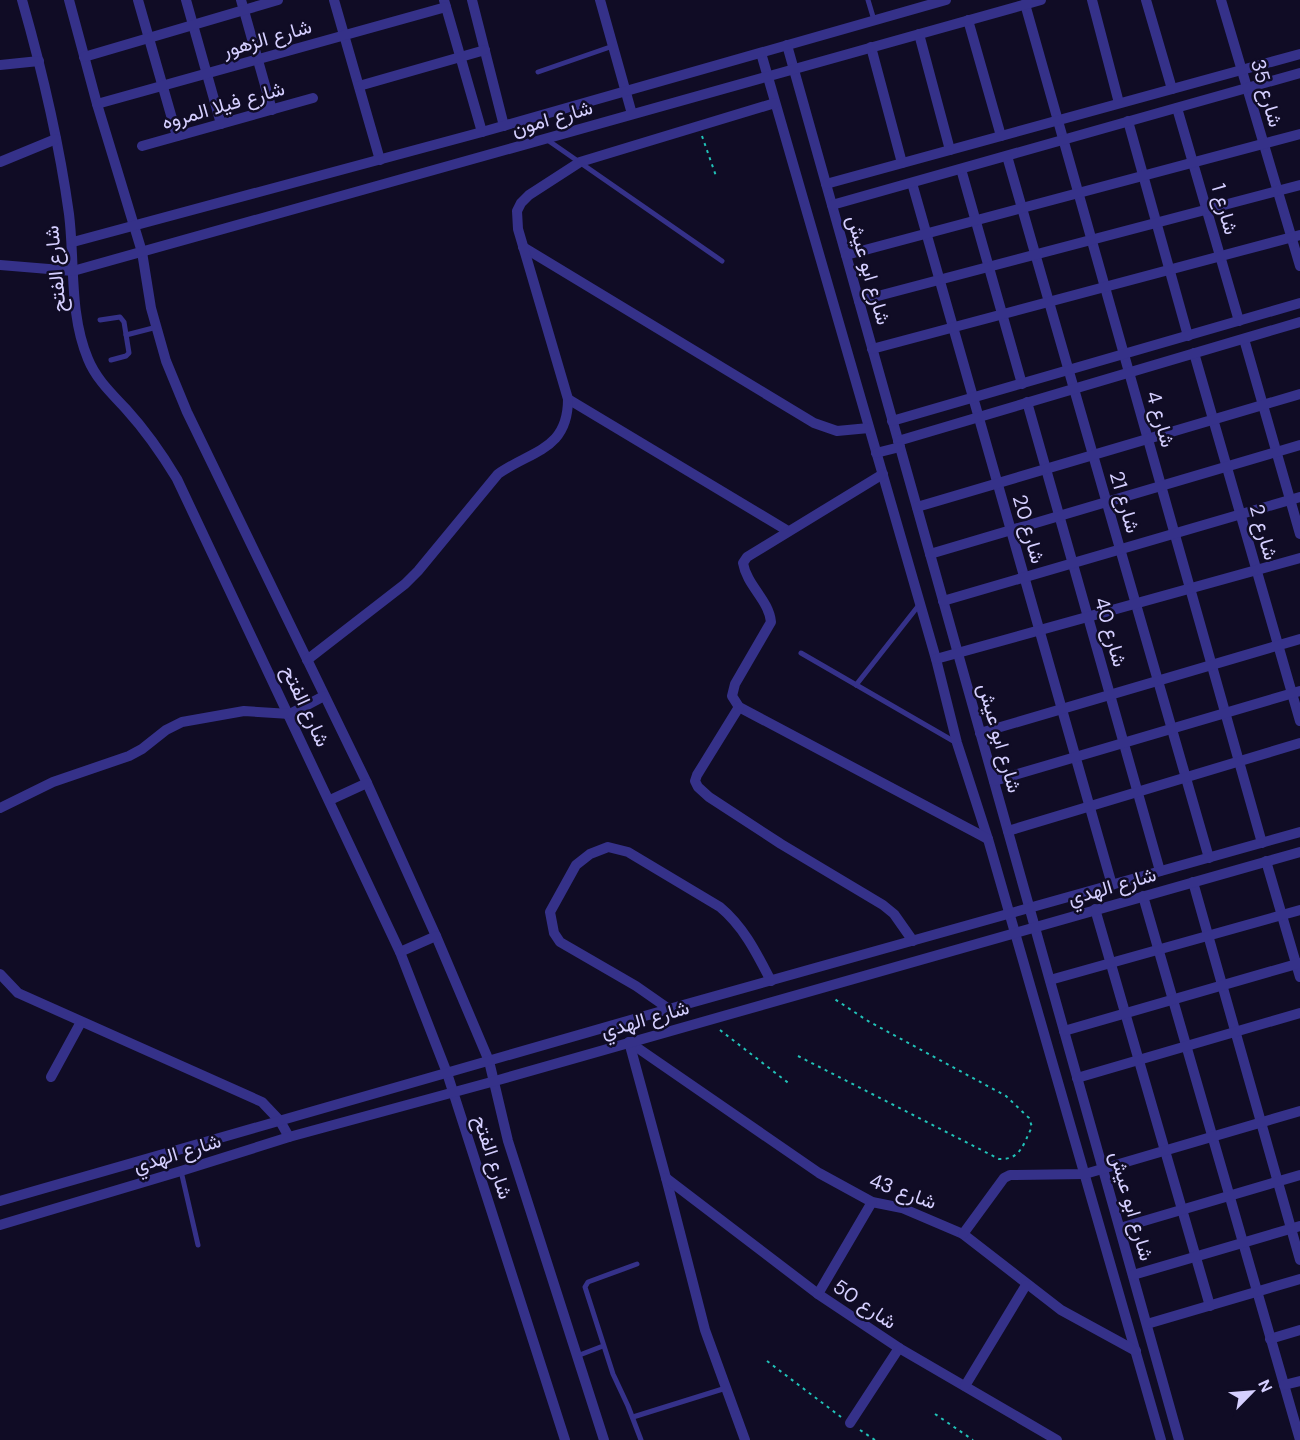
<svg xmlns="http://www.w3.org/2000/svg" width="1300" height="1440" viewBox="0 0 1300 1440" font-family="'DM Sans',Vazirmatn,sans-serif">
	<rect width="100%" height="100%" fill="#100c25"/>
	<g fill="none" stroke-linecap="round" stroke-linejoin="round">
		<g stroke="#21c2b8" stroke-width="2" stroke-dasharray="3 4.5" stroke-linecap="butt">
			<polyline points="702,136 716,176"/>
			<polyline points="720,1030 791,1085"/>
			<path d="M798,1056L999,1159C1021,1160 1023,1144 1032,1127L1029,1118L1006,1096L868,1021L833,998"/>
			<polyline points="767,1361 841,1417"/>
			<polyline points="935,1414 973,1440"/>
			<polyline points="860,1430 875,1440"/>
		</g>
		<g stroke="#353189" stroke-width="5">
			<polyline points="868,0 874,20"/>
			<polyline points="538,72 613,46"/>
			<polyline points="546,139 722,261"/>
			<polyline points="100,320 120,317 124,322 129,353 126,356 111,360"/>
			<polyline points="126,335 157,327"/>
			<polyline points="801,653 955,742"/>
			<polyline points="856,685 919,605"/>
			<polyline points="181,1171 198,1245"/>
			<polyline points="637,1264 588,1282 585,1287 613,1374 628,1406 641,1440"/>
			<polyline points="577,1356 603,1346"/>
			<polyline points="633,1417 726,1388"/>
		</g>
		<g stroke="#353189" stroke-width="10">
			<path d="M22,0C42,70 59,142 69,214C75,262 69,314 88,359C96,379 112,394 126,409C146,431 162,454 177,479L400,952L447,1073L565,1440"/>
			<polyline points="69,0 97,104 142,252 151,308 166,361 187,412 367,783 436,936 489,1061 508,1141 604,1440"/>
			<polyline points="138,0 177,136"/>
			<polyline points="186,0 221,124"/>
			<polyline points="241,0 272,110"/>
			<polyline points="334,0 380,160"/>
			<polyline points="444,0 482,132"/>
			<polyline points="472,0 504,126"/>
			<polyline points="600,0 632,114"/>
			<polyline points="1092,0 1119,103"/>
			<polyline points="1146,0 1172,89"/>
			<polyline points="1221,0 1300,266"/>
			<polyline points="1025,4 1262,843"/>
			<polyline points="968,20 1001,136"/>
			<polyline points="919,34 950,150"/>
			<polyline points="787,45 1179,1440"/>
			<polyline points="871,47 902,163"/>
			<polyline points="761,53 936,659 957,743 988,839 1161,1440"/>
			<polyline points="84,57 278,0"/>
			<polyline points="0,65 39,61"/>
			<polyline points="359,86 485,50"/>
			<polyline points="97,104 446,7"/>
			<polyline points="1177,108 1239,321"/>
			<polyline points="1128,121 1188,336"/>
			<polyline points="142,146 313,98"/>
			<polyline points="1007,156 1209,858"/>
			<polyline points="0,162 56,139"/>
			<polyline points="961,169 1022,384"/>
			<polyline points="912,183 1112,885"/>
			<polyline points="826,184 1300,54"/>
			<polyline points="832,205 1300,73"/>
			<polyline points="73,242 482,132 946,0"/>
			<polyline points="523,247 814,423 837,431 869,428"/>
			<polyline points="846,255 1300,134"/>
			<polyline points="0,265 73,271 1041,0"/>
			<polyline points="859,301 1300,185"/>
			<polyline points="1244,339 1300,534"/>
			<polyline points="872,349 1300,235"/>
			<polyline points="1194,353 1300,721"/>
			<polyline points="568,399 788,531"/>
			<polyline points="1027,402 1160,871"/>
			<polyline points="892,421 1300,303"/>
			<polyline points="898,441 1300,322"/>
			<polyline points="876,453 900,447"/>
			<path d="M883,474L747,557L743,563C747,586 769,600 771,622L735,684L732,696L739,707L988,839"/>
			<polyline points="917,507 1300,394"/>
			<polyline points="930,554 1300,445"/>
			<polyline points="943,601 1300,497"/>
			<polyline points="936,659 1300,558"/>
			<path d="M307,660L405,584L418,571L498,474C532,450 568,450 568,399L518,229L517,211L521,203L529,195L580,162L775,103"/>
			<polyline points="739,707 697,775 695,781 698,787 709,797 781,844 883,905 894,914 913,941"/>
			<polyline points="980,733 1300,639"/>
			<polyline points="994,781 1300,691"/>
			<polyline points="330,800 367,783"/>
			<polyline points="0,808 53,782 129,756 142,749 166,730 182,722 244,711 290,714 324,696"/>
			<polyline points="1008,831 1300,743"/>
			<polyline points="1266,861 1300,977"/>
			<polyline points="1193,882 1300,1260"/>
			<polyline points="1143,896 1300,1440"/>
			<polyline points="1095,909 1210,1306"/>
			<polyline points="400,952 436,936"/>
			<polyline points="0,974 18,993 262,1102 280,1121 289,1137"/>
			<polyline points="1050,980 1300,910"/>
			<path d="M669,1009L636,986L560,942L554,933L550,912L576,865L590,854L608,847L628,852L720,907C744,927 757,954 771,981"/>
			<polyline points="1064,1031 1300,963"/>
			<polyline points="629,1042 819,1173 872,1202 902,1208 963,1234 1061,1310 1136,1351"/>
			<polyline points="629,1042 666,1178 705,1330 745,1440"/>
			<polyline points="51,1077 81,1022"/>
			<polyline points="1077,1078 1300,1013"/>
			<polyline points="666,1178 818,1294 899,1348 1057,1440"/>
			<polyline points="0,1201 669,1009 1300,832"/>
			<polyline points="0,1225 181,1171 289,1137 495,1081 1300,852"/>
			<polyline points="1120,1228 1300,1175"/>
			<polyline points="963,1234 1004,1178 1010,1175 1085,1174 1300,1111"/>
			<polyline points="1133,1275 1300,1226"/>
			<polyline points="818,1294 872,1202"/>
			<polyline points="1147,1324 1300,1279"/>
			<polyline points="1270,1339 1300,1330"/>
			<polyline points="1284,1385 1300,1381"/>
			<polyline points="965,1386 1026,1285"/>
			<polyline points="850,1423 899,1348"/>
		</g>
	</g>
	<g text-anchor="middle" stroke-width="5" stroke-linejoin="round" paint-order="stroke">
		<g font-size="20" fill="#d5cfff" stroke="#100c25">
			<text transform="translate(267 38) rotate(-16)" y="7">شارع الزهور</text>
			<text transform="translate(1267 93) rotate(74)" y="7">شارع 35</text>
			<text transform="translate(223 105) rotate(-16)" y="7">شارع فيلا المروه</text>
			<text transform="translate(552 118) rotate(-16)" y="7">شارع امون</text>
			<text transform="translate(1225 209) rotate(74)" y="7">شارع 1</text>
			<text transform="translate(55 269) rotate(-95)" y="7">شارع الفتح</text>
			<text transform="translate(869 270) rotate(74)" y="7">شارع ابو عيش</text>
			<text transform="translate(1161 419) rotate(74)" y="7">شارع 4</text>
			<text transform="translate(1125 502) rotate(74)" y="7">شارع 21</text>
			<text transform="translate(1029 529) rotate(74)" y="7">شارع 20</text>
			<text transform="translate(1264 532) rotate(74)" y="7">شارع 2</text>
			<text transform="translate(1111 632) rotate(74)" y="7">شارع 40</text>
			<text transform="translate(306 706) rotate(65)" y="7">شارع الفتح</text>
			<text transform="translate(1000 738) rotate(74)" y="7">شارع ابو عيش</text>
			<text transform="translate(1112 886) rotate(-16)" y="7">شارع الهدي</text>
			<text transform="translate(645 1019) rotate(-16)" y="7">شارع الهدي</text>
			<text transform="translate(177 1153) rotate(-17)" y="7">شارع الهدي</text>
			<text transform="translate(493 1157) rotate(72)" y="7">شارع الفتح</text>
			<text transform="translate(903 1191) rotate(20)" y="7">شارع 43</text>
			<text transform="translate(1132 1206) rotate(74)" y="7">شارع ابو عيش</text>
			<text transform="translate(865 1304) rotate(34)" y="7">شارع 50</text>
		</g>
	</g>
	<g transform="translate(1252 1392) rotate(65)" stroke="#100c25" stroke-width="4.5" paint-order="stroke">
	<path d="M0-4.5L10 22L0 15L-10 22Z" fill="#d5cfff"/>
	<text y="-9" font-size="16" font-weight="bold" text-anchor="middle" fill="#d5cfff">N</text>
	</g>
</svg>
